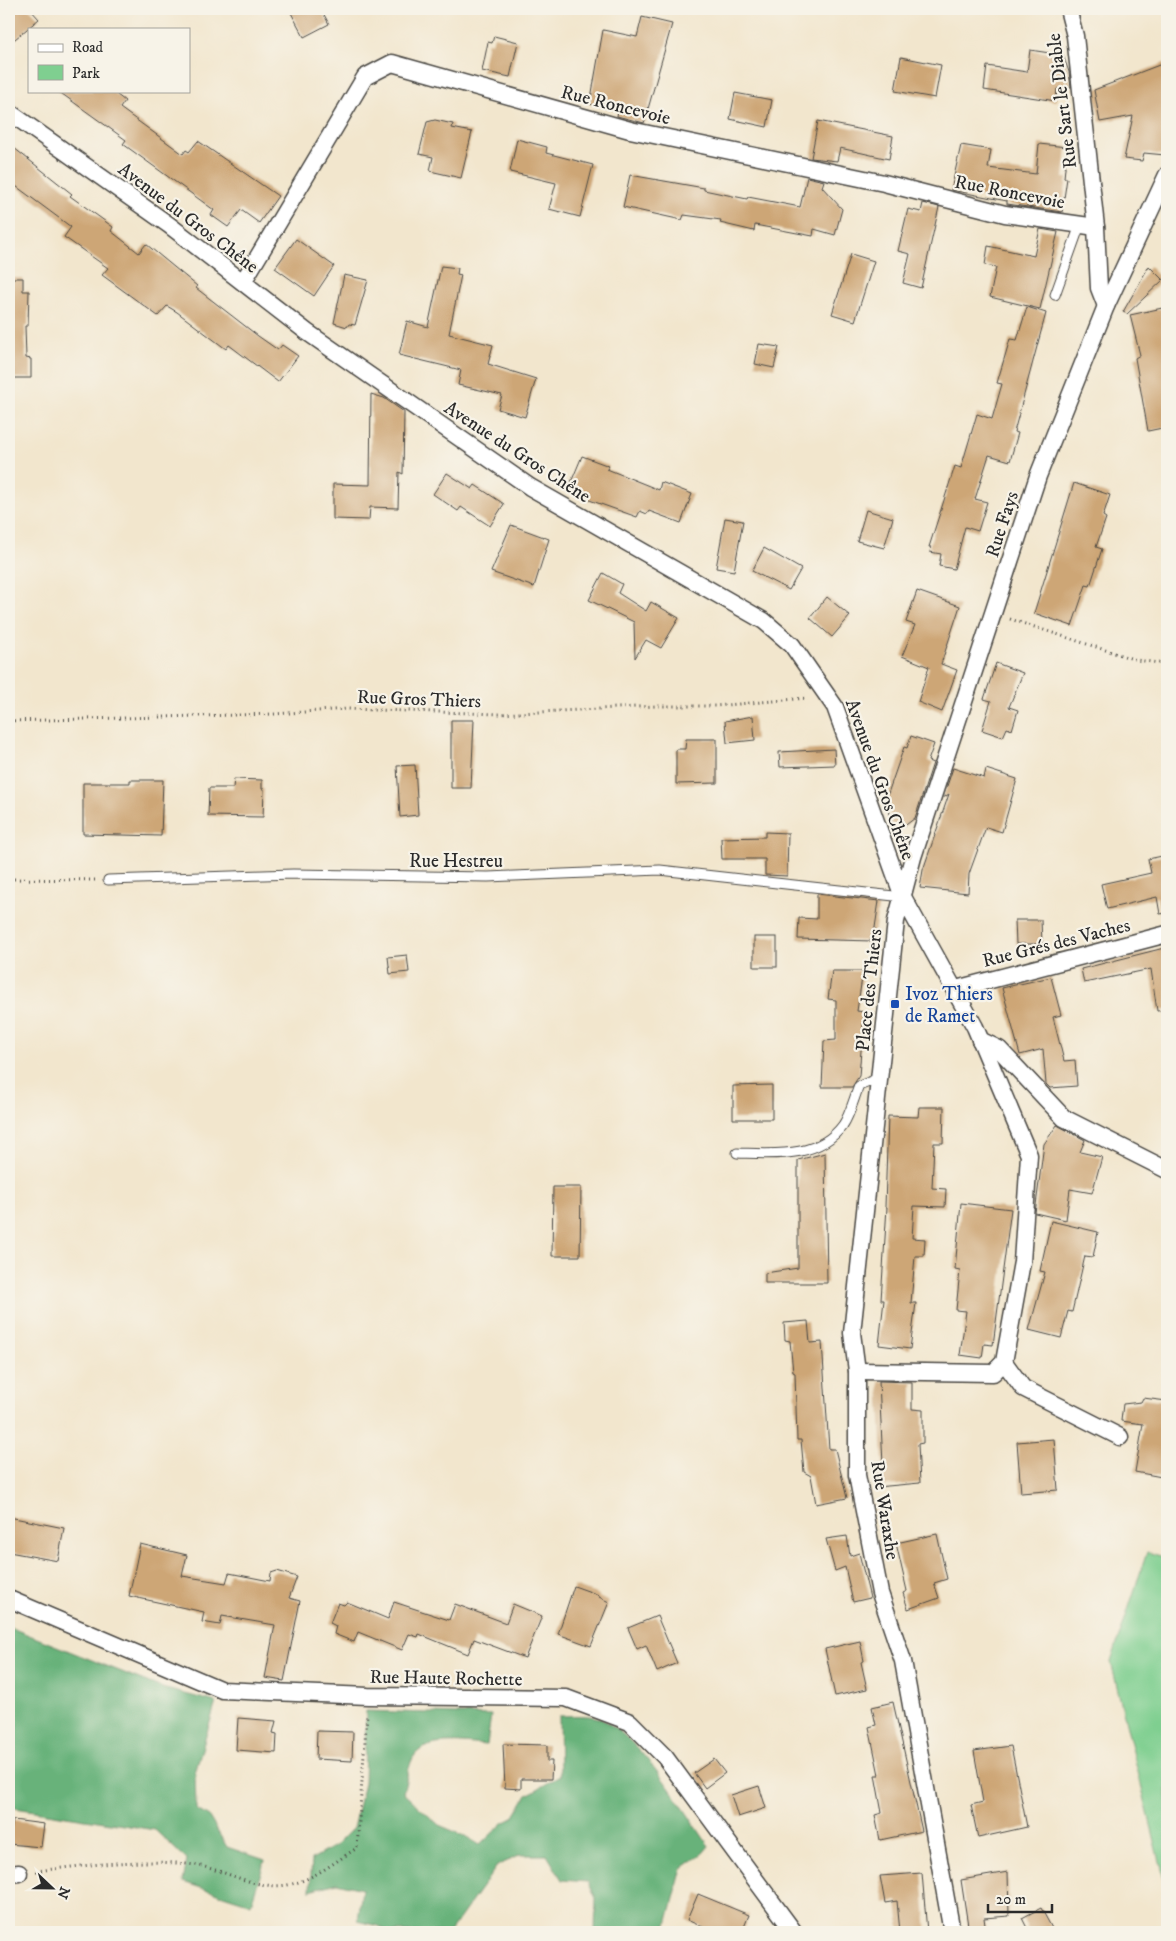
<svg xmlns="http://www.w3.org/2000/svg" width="1176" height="1941" viewBox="0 0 1176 1941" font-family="'IM FELL DW Pica',serif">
	<rect width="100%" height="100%" fill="#f7f3e8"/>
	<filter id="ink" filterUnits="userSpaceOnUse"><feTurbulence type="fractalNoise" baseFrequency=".02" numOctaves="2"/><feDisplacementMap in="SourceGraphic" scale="10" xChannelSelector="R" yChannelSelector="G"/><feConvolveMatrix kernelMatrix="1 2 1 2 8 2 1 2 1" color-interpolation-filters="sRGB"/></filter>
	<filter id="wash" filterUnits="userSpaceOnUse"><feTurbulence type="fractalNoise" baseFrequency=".0096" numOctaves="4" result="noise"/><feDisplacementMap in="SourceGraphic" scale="20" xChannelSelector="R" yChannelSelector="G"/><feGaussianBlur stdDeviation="1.12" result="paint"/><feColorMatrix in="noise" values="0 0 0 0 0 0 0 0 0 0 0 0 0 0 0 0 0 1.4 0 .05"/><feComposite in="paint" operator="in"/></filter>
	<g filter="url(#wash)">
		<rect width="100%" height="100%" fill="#f2e6cd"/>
		<polygon fill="#7fcf90" stroke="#557d5e" points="1147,1552 1167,1558 1167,1880 1165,1882 1111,1662"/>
		<g fill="#67b27a" stroke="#496e52">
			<polygon points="9,1627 162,1688 216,1702 195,1773 196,1809 209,1817 227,1847 265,1860 251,1904 183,1882 187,1860 155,1830 9,1807"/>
			<path d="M366,1711L491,1715L487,1745C465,1744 421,1735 411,1762C407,1772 406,1783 403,1793L439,1825L465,1836L480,1845L503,1823L513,1818L527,1795L560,1776L559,1716C571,1716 591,1714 601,1719C642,1740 683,1808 709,1846L703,1853L682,1868L665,1932H595L596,1898L588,1882L562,1880L547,1855H520L497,1866L450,1932H389L379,1926L358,1921L362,1889L337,1883L310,1890L312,1859L336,1845L353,1828L364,1783Z"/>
		</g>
		<g id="blocks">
			<g fill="#cda676">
				<polygon points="9,9 30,9 39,19 9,44"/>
				<polygon points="289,9 321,9 329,24 304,37"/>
				<polygon points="642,17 672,24 644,123 617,116 618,111 590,104 603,30 637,37"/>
				<polygon points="494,36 518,42 510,77 482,71 488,42 492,43"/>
				<polygon points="1030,50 1063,55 1069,72 1071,87 1057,89 1056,101 984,90 987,66 1027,72"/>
				<polygon points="901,57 941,65 935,98 895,91"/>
				<polygon points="1167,62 1167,141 1165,155 1144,153 1142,161 1124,159 1133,116 1100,122 1094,90"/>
				<polygon points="58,91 112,91 125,101 120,108 183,154 186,150 189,152 198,141 278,196 259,223 241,210 228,227 211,215 214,210 123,144 126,140"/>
				<polygon points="735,93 772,100 767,127 730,119"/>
				<polygon points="435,120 453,124 452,128 472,132 461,178 430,171 433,157 419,154 427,122"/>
				<polygon points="818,121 893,136 889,159 840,148 837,161 811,158"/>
				<polygon points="517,139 547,147 546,153 593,165 580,217 549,209 556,183 510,172"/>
				<polygon points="9,144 72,194 70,196 113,227 111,231 139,253 146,244 197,286 196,288 258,336 278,350 282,345 298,356 278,382 229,345 226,349 177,312 167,306 158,316 102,275 108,268 64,237 71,227 9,181"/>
				<polygon points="1039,144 1067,147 1064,178 1067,178 1062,212 1007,204 1007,201 951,190 961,145 991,150 988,168 1036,174"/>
				<polygon points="630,175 704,188 704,190 747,199 748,197 800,207 807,177 824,181 822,187 842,209 835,235 814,229 813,236 755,225 754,231 720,223 721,220 684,215 682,220 623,207"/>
				<polygon points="923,203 939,207 921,288 903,283 910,254 898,251 908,209 921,212"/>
				<polygon points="1040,229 1058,232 1040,309 990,297 996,267 985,265 988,246 1034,256"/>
				<polygon points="296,239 334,266 314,296 275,268"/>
				<polygon points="851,254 874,261 855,321 832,314"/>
				<polygon points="441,266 458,268 457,274 461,275 449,334 493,345 488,364 536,379 525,417 498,409 502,395 458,385 461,370 399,355 407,321 428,327"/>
				<polygon points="1149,266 1163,280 1127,314 1123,312"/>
				<polygon points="344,275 368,280 355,325 349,324 347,327 334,323"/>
				<polygon points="9,278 23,278 23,291 29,291 28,326 25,326 26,358 31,359 31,378 9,378"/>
				<polygon points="1027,307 1046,313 1014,432 1018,433 1010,461 989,455 975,499 987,502 978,531 965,527 954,569 939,566 941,554 930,552 931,547 929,547 955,466 961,468 977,414 992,419 1002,384 997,383 1010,339 1017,340"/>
				<polygon points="1167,307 1167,427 1148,431 1135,358 1140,355 1130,315"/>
				<polygon points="759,344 779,347 774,368 755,364"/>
				<polygon points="371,394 384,398 404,412 403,474 399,472 398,508 370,507 369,520 333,519 333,484 370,485"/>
				<polygon points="582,456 609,466 607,469 659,490 661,482 692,494 681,523 649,511 647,514 640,511 637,517 567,492"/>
				<polygon points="447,473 472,489 475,485 504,504 490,526 461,507 458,511 433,494"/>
				<polygon points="1074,483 1110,495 1103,516 1106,518 1096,547 1102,549 1090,586 1086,585 1072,626 1034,613"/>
				<polygon points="866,510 893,518 884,548 857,541"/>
				<polygon points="725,518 743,521 734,571 716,568"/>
				<polygon points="511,525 549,539 534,587 491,572"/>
				<polygon points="764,548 801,569 789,590 752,571"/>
				<polygon points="603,573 622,584 618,593 646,611 651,602 679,618 661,648 646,640 635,658 634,622 589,600"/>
				<polygon points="917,591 960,606 941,664 957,670 942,712 918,702 929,667 902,656 915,625 906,622"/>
				<polygon points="827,597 850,616 832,637 810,618"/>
				<polygon points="996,663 1023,673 1009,707 1018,710 1012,730 1007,728 1003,737 982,730 991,701 984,699"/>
				<polygon points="753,716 755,740 727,743 725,721"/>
				<polygon points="451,720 474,720 471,788 451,788"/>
				<polygon points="911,736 934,744 928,761 933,763 915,818 894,834 888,804 885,802 904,747 907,748"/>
				<polygon points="686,739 717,739 717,783 676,784 676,749 685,749"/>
				<polygon points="834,749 835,765 780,767 779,752"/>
				<polygon points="415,765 418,815 400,817 397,766"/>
				<polygon points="953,768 984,778 986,769 1017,779 1002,832 986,827 969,874 968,893 920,888 923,870 949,794 943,798"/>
				<polygon points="234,779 262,780 262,789 264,789 263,817 208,816 209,788 233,788"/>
				<polygon points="130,780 163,780 161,836 83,834 83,783 130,783"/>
				<polygon points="765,832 788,833 787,876 765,875 765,859 722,859 721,838 765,837"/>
				<polygon points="1167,855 1167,913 1160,914 1157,897 1107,909 1101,884 1151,873 1148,859"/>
				<polygon points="817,894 879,901 873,941 798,939 799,918 817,919"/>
				<polygon points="1015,920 1041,920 1042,944 1016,944"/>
				<rect x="754" y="937" width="23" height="30"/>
				<polygon points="1164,948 1167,963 1167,1010 1157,1011 1151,969 1084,983 1081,969"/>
				<polygon points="407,955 409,972 390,974 388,957"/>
				<polygon points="832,971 863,971 857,1011 864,1012 859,1076 852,1087 822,1087 824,1041 836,1040 836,1000 828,999"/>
				<polygon points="1051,977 1061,1015 1053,1017 1064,1061 1075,1060 1077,1086 1050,1088 1046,1084 1043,1049 1020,1055 1002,988"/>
				<polygon points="772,1085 772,1119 733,1119 733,1086"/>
				<polygon points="919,1107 944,1107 943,1143 934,1143 932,1188 946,1189 945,1207 914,1206 912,1238 925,1239 924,1256 915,1256 911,1303 916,1303 910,1349 879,1345 884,1300 881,1300 887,1207 885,1207 888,1116 918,1117"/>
				<polygon points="1057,1125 1085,1140 1080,1152 1102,1157 1092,1193 1070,1189 1066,1220 1035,1213 1044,1144"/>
				<polygon points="825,1153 827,1283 765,1283 765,1273 798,1268 798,1160"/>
				<polygon points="553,1187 581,1187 580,1256 552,1256"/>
				<polygon points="961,1203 1011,1209 993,1345 984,1344 982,1358 960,1355 966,1311 956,1310 960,1270 955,1269"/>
				<polygon points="1051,1221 1098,1232 1093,1257 1085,1256 1072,1312 1068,1311 1061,1338 1029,1330 1045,1272 1040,1271"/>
				<polygon points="808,1321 810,1343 822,1342 829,1449 835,1449 847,1498 816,1504 811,1476 804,1472 801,1440 797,1440 795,1373 793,1372 790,1341 785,1340 784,1323"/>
				<polygon points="879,1381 912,1382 912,1409 923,1410 923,1443 918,1444 920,1483 877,1487 875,1466 883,1465"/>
				<polygon points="1143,1398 1167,1401 1167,1478 1135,1472 1143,1424 1121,1421 1123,1404 1141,1402"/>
				<polygon points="1054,1439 1058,1490 1021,1493 1017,1442"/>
				<polygon points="9,1517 64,1528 58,1561 9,1552"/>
				<polygon points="937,1534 947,1579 934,1583 939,1598 908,1609 903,1593 907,1591 896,1543"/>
				<polygon points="847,1536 850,1556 859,1553 870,1598 853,1602 845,1567 835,1571 826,1539"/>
				<polygon points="140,1544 187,1555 182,1576 226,1583 229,1573 270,1581 271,1573 277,1571 297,1577 289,1598 300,1601 284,1681 265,1678 275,1625 222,1616 220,1625 202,1622 204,1612 129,1596"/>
				<polygon points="574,1586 599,1595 599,1597 609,1602 591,1646 558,1634"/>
				<polygon points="347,1602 388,1619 394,1602 449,1620 455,1604 506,1623 513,1604 542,1616 525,1658 474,1639 468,1654 419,1634 418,1637 409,1634 402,1650 358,1632 354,1642 334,1634 336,1626 330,1623 338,1603 344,1605"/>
				<polygon points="657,1616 677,1663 657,1672 646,1645 637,1649 628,1628"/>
				<polygon points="860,1641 864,1661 861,1662 867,1689 835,1696 825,1649"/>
				<polygon points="893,1702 922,1831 880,1840 875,1815 882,1813 875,1775 879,1775 869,1727 876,1725 872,1707"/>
				<polygon points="238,1718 276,1721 273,1733 277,1734 276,1753 236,1750"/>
				<polygon points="317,1731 353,1732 352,1761 316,1759"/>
				<polygon points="503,1744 547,1745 547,1761 552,1761 551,1779 521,1779 521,1789 505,1788"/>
				<polygon points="1011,1746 1027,1827 978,1838 971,1805 983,1802 974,1751"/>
				<polygon points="714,1759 725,1773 705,1788 694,1773"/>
				<polygon points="759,1786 766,1808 738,1817 731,1795"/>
				<polygon points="13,1820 44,1824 41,1847 9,1844"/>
				<polygon points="1008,1872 1009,1916 984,1918 986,1932 969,1932 961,1880"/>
				<polygon points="922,1873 927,1932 900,1932 897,1901 885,1903 880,1876"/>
				<polygon points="698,1894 749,1915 742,1932 714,1932 687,1920"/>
				<polygon points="1041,1908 1054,1932 1029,1932 1022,1918"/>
			</g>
		</g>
	</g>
	<g filter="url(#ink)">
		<use href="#blocks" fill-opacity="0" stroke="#494743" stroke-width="1"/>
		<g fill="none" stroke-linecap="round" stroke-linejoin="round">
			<g stroke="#494743" stroke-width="11">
				<g id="lane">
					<polyline points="1055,295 1080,225"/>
					<polyline points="108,880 293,874 488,877 660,870 903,897"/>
					<path d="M737,1153C774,1154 818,1159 843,1125C850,1115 854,1098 859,1086L879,1078"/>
				</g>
			</g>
			<g stroke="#494743" stroke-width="19">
				<g id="street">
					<polyline points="1068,9 1075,36 1096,227 1099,288 1106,306"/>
					<polyline points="9,112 169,225 307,332 530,487 764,621 792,645 835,707 903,897 975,1027 1029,1155 1022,1262 1004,1362 993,1373 857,1371"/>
					<polyline points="243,282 365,77 392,63 630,130 884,183 1005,214 1096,227"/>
					<polyline points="956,989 1167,934"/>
					<polyline points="980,1040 999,1049 1064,1118 1167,1170"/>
					<polyline points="1004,1362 1023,1388 1120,1437"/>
					<polyline points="9,1599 222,1690 368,1696 566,1698 630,1722 665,1757 794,1932"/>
					<polyline points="9,1874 19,1873"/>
					<polyline points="952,1932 903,1661 880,1593 857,1475 857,1371 852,1333 896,921 913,857 1038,476 1106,306 1167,175"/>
				</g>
			</g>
			<g stroke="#494743" stroke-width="3" stroke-dasharray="1 4" stroke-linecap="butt">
				<polyline points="1010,619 1136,660 1167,664"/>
				<polyline points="9,721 274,714 347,709 499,714 656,706 715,706 808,698"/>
				<polyline points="9,879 96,880"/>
				<path d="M36,1871C88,1865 143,1858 195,1865C226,1870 256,1890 287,1885C312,1881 336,1861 357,1848L367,1714"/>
			</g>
			<use href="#lane" stroke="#fff" stroke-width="9"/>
			<use href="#street" stroke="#fff" stroke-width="16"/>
		</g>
	</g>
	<rect fill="#1a4fb4" stroke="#f7f3e8" stroke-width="2" x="890" y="999" width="10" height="10" rx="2.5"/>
	<g text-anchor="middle" stroke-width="4.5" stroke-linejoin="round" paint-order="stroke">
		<g font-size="19" fill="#2b2b2b" stroke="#f7f3e8">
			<text transform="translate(1061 101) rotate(-97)" y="7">Rue Sart le Diable</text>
			<text transform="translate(616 104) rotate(14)" y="7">Rue Roncevoie</text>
			<text transform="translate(1010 191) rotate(11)" y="7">Rue Roncevoie</text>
			<text transform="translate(189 217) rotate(37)" y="7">Avenue du Gros Chêne</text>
			<text transform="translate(518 451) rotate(33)" y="7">Avenue du Gros Chêne</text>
			<text transform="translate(1001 524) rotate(-72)" y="7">Rue Fays</text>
			<text transform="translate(419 698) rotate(2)" y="7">Rue Gros Thiers</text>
			<text transform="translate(881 779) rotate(70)" y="7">Avenue du Gros Chêne</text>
			<text x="456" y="867">Rue Hestreu</text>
			<text transform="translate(1056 942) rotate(-14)" y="7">Rue Grés des Vaches</text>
			<text transform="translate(868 990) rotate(-84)" y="7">Place des Thiers</text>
			<text transform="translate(886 1510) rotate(81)" y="7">Rue Waraxhe</text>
			<text transform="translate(446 1677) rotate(1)" y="7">Rue Haute Rochette</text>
		</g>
		<g font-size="19" fill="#164399" stroke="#f7f3e8" text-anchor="start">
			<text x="905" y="1000">Ivoz Thiers<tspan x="905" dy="22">de Ramet</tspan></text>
		</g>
	</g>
	<rect width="1176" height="1941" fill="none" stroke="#f7f3e8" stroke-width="30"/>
	<rect x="28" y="28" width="162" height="65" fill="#f7f3e8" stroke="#a5a39c"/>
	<rect x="38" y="44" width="25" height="8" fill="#ffffff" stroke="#a5a39c"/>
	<text x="72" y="52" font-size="15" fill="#2b2b2b">Road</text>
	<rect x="38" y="65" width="25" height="15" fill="#7fcf90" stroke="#a5a39c"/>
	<text x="72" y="78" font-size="15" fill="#2b2b2b">Park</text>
	<g transform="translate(52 1888) rotate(112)" stroke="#f7f3e8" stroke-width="4" paint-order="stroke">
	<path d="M0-4L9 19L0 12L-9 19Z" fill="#2b2b2b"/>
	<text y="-8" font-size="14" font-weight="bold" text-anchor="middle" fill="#2b2b2b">N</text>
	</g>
	<path d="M988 1904v8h64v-8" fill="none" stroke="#2b2b2b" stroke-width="2.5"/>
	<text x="996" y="1904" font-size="15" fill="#2b2b2b" stroke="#f7f3e8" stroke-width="4" paint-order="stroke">20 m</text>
</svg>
